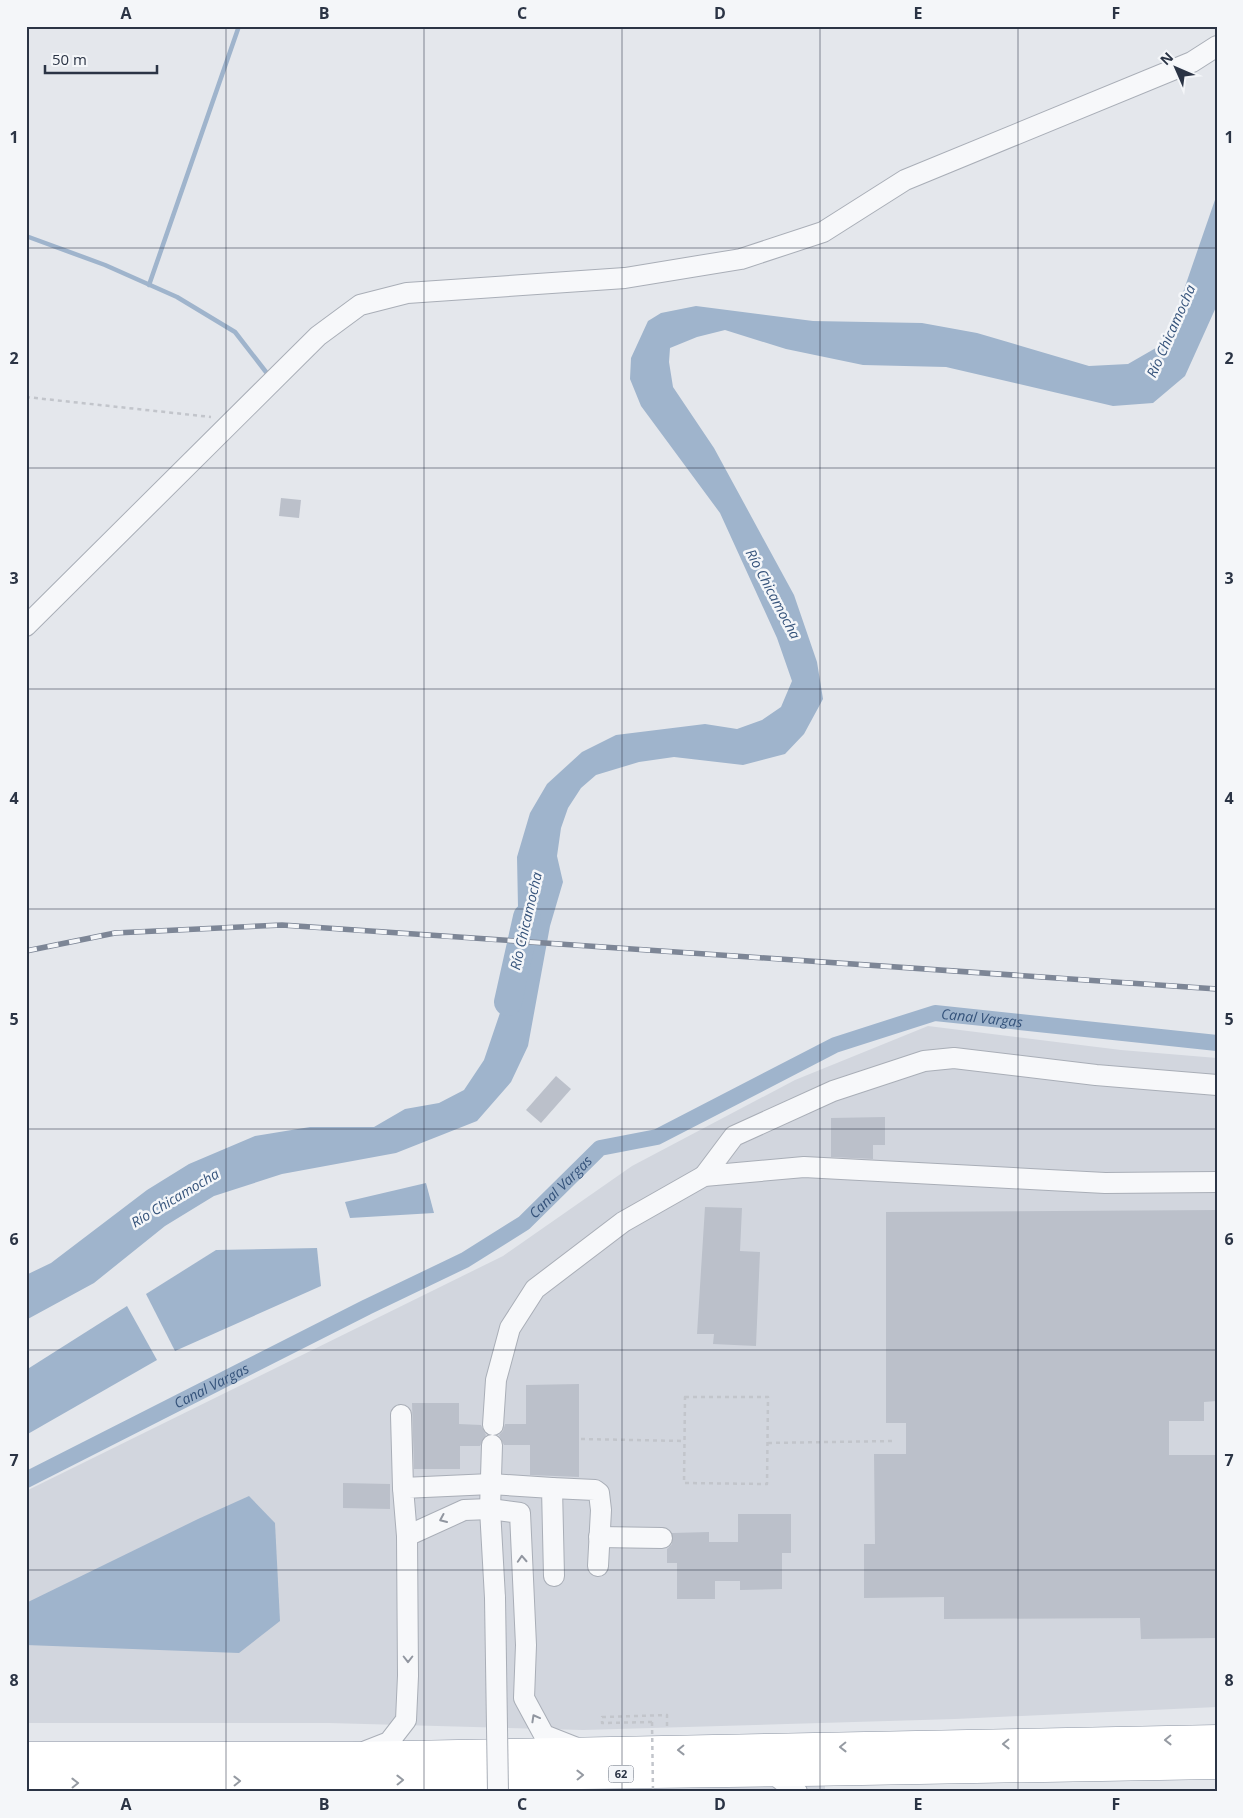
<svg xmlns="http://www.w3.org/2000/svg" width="1243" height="1818" viewBox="0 0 1243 1818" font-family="'Open Sans',sans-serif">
	<rect width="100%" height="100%" fill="#e4e7ec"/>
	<g fill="#d2d6de">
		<polygon points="928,1026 1121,1050 1217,1058 1217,1707 955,1719 583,1730 329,1723 26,1723 26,1491 503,1256 632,1166 795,1080"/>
		<polygon points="825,1785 825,1792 389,1792"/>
	</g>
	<g fill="#9fb4cc">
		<polygon points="1217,194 1217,305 1185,376 1153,403 1113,406 946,367 863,365 786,349 725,330 697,337 670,348 669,362 673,387 714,448 794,595 817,662 823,699 804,734 785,754 743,765 674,757 639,762 596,775 581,788 568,808 561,828 557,856 563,882 550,926 528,1046 511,1082 477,1121 396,1153 282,1174 214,1196 165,1226 94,1283 26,1320 26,1275 51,1263 147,1190 189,1164 255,1136 310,1127 374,1127 405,1109 439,1103 464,1090 484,1060 519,957 517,857 530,813 547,784 582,752 616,735 705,724 737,729 762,720 781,707 792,681 777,638 720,513 641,406 630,379 631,358 648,321 661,313 696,306 813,321 922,323 977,333 1089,366 1128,364 1161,345 1170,330"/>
		<polygon points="426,1183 434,1213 350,1218 345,1202"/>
		<polygon points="317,1248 321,1286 175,1351 146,1294 216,1250"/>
		<polygon points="127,1306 157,1360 26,1435 26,1370"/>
		<polygon points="249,1496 275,1523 280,1621 239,1653 26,1645 26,1603 198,1519"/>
	</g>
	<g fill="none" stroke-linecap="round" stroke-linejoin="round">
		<g stroke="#9fb4cc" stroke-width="4.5">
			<polyline points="26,236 105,265 177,297 235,332 266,372"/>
			<polyline points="149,285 239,26"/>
		</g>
		<path stroke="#9fb4cc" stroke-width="16" id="s1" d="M26,1480L367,1307L465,1260L524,1223L600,1148L657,1137L835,1045L935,1013L1217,1043"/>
		<polyline stroke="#9fb4cc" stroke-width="28" points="508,1002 527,917"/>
	</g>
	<g fill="#bbc0ca">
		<polygon points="281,498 301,500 299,518 279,516"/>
		<polygon points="556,1076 571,1089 541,1123 526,1110"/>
		<polygon points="885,1117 885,1145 873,1145 873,1159 831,1157 831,1118"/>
		<polygon points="705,1207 742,1208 740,1251 760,1252 756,1346 713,1344 714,1334 697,1334"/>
		<polygon points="1217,1210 1217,1401 1204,1402 1204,1421 1169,1421 1169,1455 1217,1455 1217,1638 1141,1639 1140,1618 944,1619 944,1597 864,1598 864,1544 875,1544 874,1454 906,1454 906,1423 886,1423 886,1212"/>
		<polygon points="579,1384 579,1477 530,1475 530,1445 504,1445 499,1435 503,1431 505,1424 526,1424 526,1385"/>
		<polygon points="412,1403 459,1403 459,1424 481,1425 486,1435 480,1446 460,1446 460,1469 414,1469"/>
		<polygon points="343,1483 390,1484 390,1509 343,1508"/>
		<polygon points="738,1514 791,1514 791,1553 782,1553 782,1589 740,1590 740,1581 715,1581 715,1599 677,1599 677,1563 667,1563 667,1549 672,1544 672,1533 709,1532 709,1542 738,1542"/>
	</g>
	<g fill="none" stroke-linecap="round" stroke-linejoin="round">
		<g stroke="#a9aeb7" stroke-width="22">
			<g id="minor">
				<polyline points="26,626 318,336 360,305 407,293 625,278 741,259 823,232 905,180 1192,62 1217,46"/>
				<polyline points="704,1176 734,1136 833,1091 924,1061 954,1058 1096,1075 1217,1085"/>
				<polyline points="401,1415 403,1488"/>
				<polyline points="493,1425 496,1380 510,1328 535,1289 623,1222 704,1176 804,1167 1105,1183 1217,1182"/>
				<polyline points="492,1445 490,1509 495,1598"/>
				<polyline points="552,1488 595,1490 599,1493 601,1510 598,1566"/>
				<polyline points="407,1536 403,1488 491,1484 552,1488 554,1576"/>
				<polyline points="599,1537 662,1538"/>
				<polyline points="366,1751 389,1742 406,1720 408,1676 407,1536 464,1510 490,1509 520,1513 526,1645 524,1698 544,1735 577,1748"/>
				<polyline points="771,1772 797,1792"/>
			</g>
		</g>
		<g stroke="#8b94a3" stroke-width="29">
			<g id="highway">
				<polyline points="26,1756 352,1756 1217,1739"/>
				<path d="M26,1783C423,1780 820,1771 1217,1765"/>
			</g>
		</g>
		<g stroke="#c2c5cb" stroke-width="2.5" stroke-dasharray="4 4" stroke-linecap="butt">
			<polyline points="26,397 211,417"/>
			<polygon points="685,1397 768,1397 767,1484 684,1483"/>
			<polyline points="581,1439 684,1441"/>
			<polyline points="768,1443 892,1441"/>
			<polyline points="652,1722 602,1723 602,1717 667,1715 667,1728"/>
		</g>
		<use href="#minor" stroke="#f7f8fa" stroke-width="20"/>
		<use href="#highway" stroke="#fff" stroke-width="28"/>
		<g stroke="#7d8696" stroke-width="5.5">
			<polyline id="rail" points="26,951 115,933 282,925 1217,989"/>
		</g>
		<use href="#rail" stroke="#f4f6f9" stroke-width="4" stroke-dasharray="11" stroke-linecap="butt"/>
		<g stroke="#a9aeb7" stroke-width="22" stroke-linecap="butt">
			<polyline id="minor-bridge" points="495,1598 498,1792"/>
		</g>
		<polyline stroke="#c2c5cb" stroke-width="2.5" stroke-dasharray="4 4" stroke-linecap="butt" points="652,1722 653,1792"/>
		<use href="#minor-bridge" stroke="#f7f8fa" stroke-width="20"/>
	</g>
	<defs><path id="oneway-chevron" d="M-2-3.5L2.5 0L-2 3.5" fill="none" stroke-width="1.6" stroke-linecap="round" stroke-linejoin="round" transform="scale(1.25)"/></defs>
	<g stroke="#9196a0">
		<use href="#oneway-chevron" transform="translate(443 1519) rotate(156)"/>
		<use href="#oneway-chevron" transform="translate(522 1559) rotate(-93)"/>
		<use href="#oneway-chevron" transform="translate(408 1659) rotate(90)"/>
		<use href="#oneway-chevron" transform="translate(535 1718) rotate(-119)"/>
	</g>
	<g stroke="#959aa2">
		<use href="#oneway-chevron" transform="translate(1168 1740) rotate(179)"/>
		<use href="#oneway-chevron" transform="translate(1006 1744) rotate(179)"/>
		<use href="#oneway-chevron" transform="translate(843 1747) rotate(179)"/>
		<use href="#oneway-chevron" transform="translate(681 1750) rotate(179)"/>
		<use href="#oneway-chevron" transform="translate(580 1775) rotate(-1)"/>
		<use href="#oneway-chevron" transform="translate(400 1780) rotate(-1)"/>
		<use href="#oneway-chevron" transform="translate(237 1781) rotate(-1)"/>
		<use href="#oneway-chevron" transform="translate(75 1783) rotate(-1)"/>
	</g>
	<path fill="none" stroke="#2b3445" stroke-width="1" stroke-opacity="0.55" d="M226,26V1792M424,26V1792M622,26V1792M820,26V1792M1018,26V1792M26,248H1217M26,468H1217M26,689H1217M26,909H1217M26,1129H1217M26,1350H1217M26,1570H1217"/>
	<g text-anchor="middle" stroke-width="5" stroke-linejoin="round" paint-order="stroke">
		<rect fill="#f4f6f9" stroke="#676e7b" stroke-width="1" x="608.5" y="1765.5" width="25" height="17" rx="4"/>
		<g font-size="11" font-weight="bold" fill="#2b3445">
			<text x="621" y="1778">62</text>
		</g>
		<g font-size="14" font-style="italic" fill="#34527a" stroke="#f4f6f9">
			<text transform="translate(1171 331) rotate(-66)" y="5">Río Chicamocha</text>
			<text transform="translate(773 594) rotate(62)" y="5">Río Chicamocha</text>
			<text transform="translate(526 921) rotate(-77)" y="5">Río Chicamocha</text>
			<text dy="5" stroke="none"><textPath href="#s1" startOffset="1078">Canal Vargas</textPath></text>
			<text dy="5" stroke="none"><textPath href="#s1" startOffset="612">Canal Vargas</textPath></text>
			<text transform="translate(175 1198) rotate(-31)" y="5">Río Chicamocha</text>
			<text dy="5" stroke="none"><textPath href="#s1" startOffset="208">Canal Vargas</textPath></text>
		</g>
	</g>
	<rect width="1243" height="1818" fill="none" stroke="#f4f6f9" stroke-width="55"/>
	<g transform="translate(1176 68) rotate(315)" stroke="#f4f6f9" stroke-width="4" paint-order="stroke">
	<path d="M0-4L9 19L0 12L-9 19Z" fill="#2b3445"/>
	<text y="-8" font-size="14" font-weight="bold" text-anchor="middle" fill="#2b3445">N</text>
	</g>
	<path d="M45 65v8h112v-8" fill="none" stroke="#2b3445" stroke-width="2.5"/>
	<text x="52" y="65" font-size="15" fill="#2b3445" stroke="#f4f6f9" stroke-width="4" paint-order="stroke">50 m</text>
	<rect x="28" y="28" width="1188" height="1762" fill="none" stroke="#2b3445" stroke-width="2"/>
	<g font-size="16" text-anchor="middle" font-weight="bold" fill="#2b3445">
		<text x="126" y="19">A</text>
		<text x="324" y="19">B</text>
		<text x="522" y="19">C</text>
		<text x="720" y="19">D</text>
		<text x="918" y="19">E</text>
		<text x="1116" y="19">F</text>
		<text x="14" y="143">1</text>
		<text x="1229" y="143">1</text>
		<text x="14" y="364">2</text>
		<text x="1229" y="364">2</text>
		<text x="14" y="584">3</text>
		<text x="1229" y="584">3</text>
		<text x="14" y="804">4</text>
		<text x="1229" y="804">4</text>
		<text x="14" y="1025">5</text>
		<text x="1229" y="1025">5</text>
		<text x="14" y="1245">6</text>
		<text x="1229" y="1245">6</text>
		<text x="14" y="1466">7</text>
		<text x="1229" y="1466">7</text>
		<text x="14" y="1686">8</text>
		<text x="1229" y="1686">8</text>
		<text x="126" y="1810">A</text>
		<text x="324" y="1810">B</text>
		<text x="522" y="1810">C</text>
		<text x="720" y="1810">D</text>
		<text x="918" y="1810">E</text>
		<text x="1116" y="1810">F</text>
	</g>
</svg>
